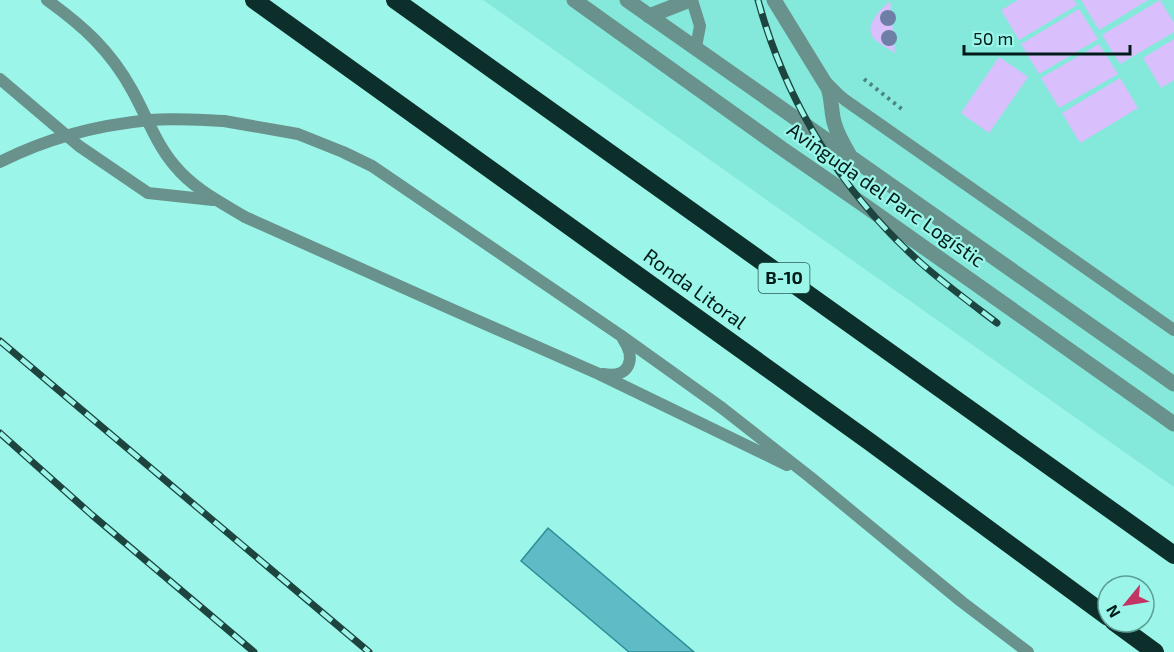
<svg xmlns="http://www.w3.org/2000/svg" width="1174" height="652" viewBox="0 0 1174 652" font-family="'Exo 2',sans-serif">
	<rect width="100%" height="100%" fill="#9bf6e9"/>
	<polygon fill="#84e8db" points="483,0 1174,0 1174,487"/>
	<g fill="#dabffd">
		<polygon points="1018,0 1074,0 1077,5 1019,40 1001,10"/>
		<polygon points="1081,0 1148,0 1099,30"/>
		<polygon points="1160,0 1174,23 1174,32 1120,64 1102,35"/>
		<path d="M890,1L895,53C889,49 880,44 874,39C863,26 881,9 890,1Z"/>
		<polygon points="1079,9 1098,39 1039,74 1021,44"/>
		<polygon points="1174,39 1174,80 1161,88 1143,58"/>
		<polygon points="1099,44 1118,74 1059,108 1041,78"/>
		<polygon points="999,57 1028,77 989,133 961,113"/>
		<polygon points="1120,78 1138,108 1080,143 1062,113"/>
	</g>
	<polygon fill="#5fbcc6" stroke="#2b8e98" stroke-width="1.5" points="548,528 694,652 629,652 521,561"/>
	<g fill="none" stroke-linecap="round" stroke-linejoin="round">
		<polyline stroke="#4b857d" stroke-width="4" stroke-dasharray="3 4.5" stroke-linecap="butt" points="864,79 903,110"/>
		<g stroke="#6a928c" stroke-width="12">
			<path d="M47,0C83,26 110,50 132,90C146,115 156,144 175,166C194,189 220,202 245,217L451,309L599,374L787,465"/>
			<polyline points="692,0 700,26 696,47"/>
			<polyline points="0,79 79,146 148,193 213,200"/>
			<polyline points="826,82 838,94 845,100 1174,330"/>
			<polyline points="224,121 298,134 343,152 372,166 620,335 722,408 810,477 962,602 1028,652"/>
			<path d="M603,374C629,379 637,359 623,339"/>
		</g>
		<g stroke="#6a928c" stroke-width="15">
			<polyline points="574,0 784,150 864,205 1174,424"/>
			<polyline points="627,0 1174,384"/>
			<path d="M774,0L828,88C832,99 831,111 834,122C837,134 843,144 849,154"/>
			<polyline points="649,16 690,0"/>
		</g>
		<g stroke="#0d2f2b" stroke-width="18">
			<polyline points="254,0 870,442 1108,617"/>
			<polyline points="395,0 1174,555"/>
			<polyline points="1114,622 1155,652"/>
		</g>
		<g stroke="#1d443f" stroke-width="7">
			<g id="rail">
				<path d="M758,0C786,103 842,193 922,264C946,285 972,304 997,323"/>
				<polyline points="0,341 369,652"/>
				<polyline points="0,433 92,515 254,652"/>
			</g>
		</g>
		<use href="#rail" stroke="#9bf6e9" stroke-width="4.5" stroke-dasharray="14" stroke-linecap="butt"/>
		<path stroke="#6a928c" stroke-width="12" d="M0,162C47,138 98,125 150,120C175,118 199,120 224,121"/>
	</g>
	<g fill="#6d7fa4">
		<circle cx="888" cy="18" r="8"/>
		<circle cx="889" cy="38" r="8"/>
	</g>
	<g text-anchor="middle" stroke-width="4.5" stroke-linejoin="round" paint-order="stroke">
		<rect fill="#9bf6e9" stroke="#2e5d57" stroke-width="1.5" x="758.5" y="263" width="51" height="30" rx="4.5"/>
		<g font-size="18" font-weight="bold" fill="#001b18">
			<text x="784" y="284">B-10</text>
		</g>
		<g font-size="20" fill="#001b18" stroke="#9bf6e9">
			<text transform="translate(886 195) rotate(35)" y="7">Avinguda del Parc Logístic</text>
			<text transform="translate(695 289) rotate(36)" y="7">Ronda Litoral</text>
		</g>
	</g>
	<g transform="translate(1126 604) rotate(240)"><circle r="28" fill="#9bf6e9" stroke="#5d9e95" stroke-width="1.5"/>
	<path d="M0-4.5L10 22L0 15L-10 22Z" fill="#c13464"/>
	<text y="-9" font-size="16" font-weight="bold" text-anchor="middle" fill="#001b18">N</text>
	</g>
	<path d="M964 45v9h166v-9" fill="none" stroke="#001b18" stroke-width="3"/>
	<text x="973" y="45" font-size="18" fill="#001b18" stroke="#9bf6e9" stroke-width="4.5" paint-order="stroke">50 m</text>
</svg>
